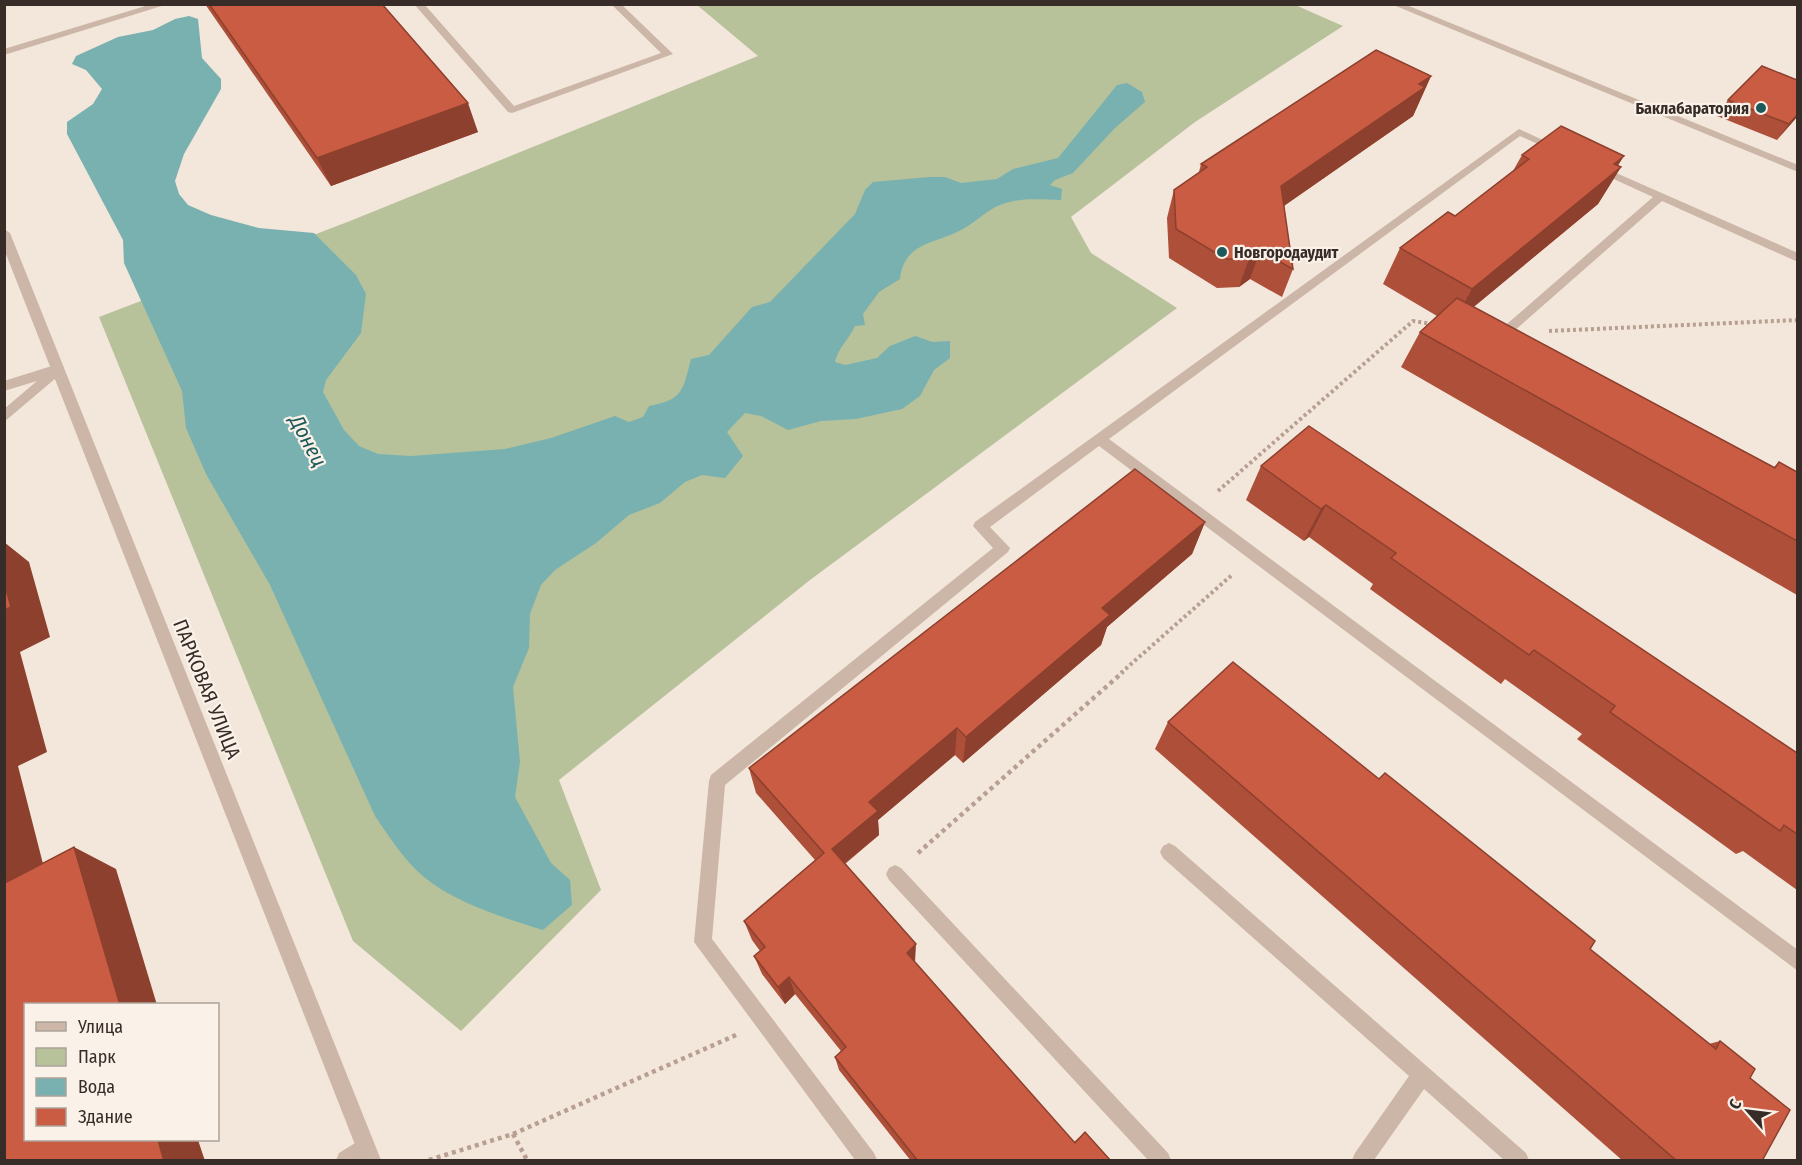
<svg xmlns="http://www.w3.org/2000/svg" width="1802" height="1165" viewBox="0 0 1802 1165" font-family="'Fira Sans Condensed',sans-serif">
	<rect width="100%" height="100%" fill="#f3e6db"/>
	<polygon fill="#b7c29b" points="1293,4 1343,26 1195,122 1071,217 1091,253 1177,308 810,580 559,780 601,890 461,1031 353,941 99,317 350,221 758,56 697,5"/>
	<path fill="#79b1b0" d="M189,16L198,19L202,58L221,79V89L184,154L175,181L179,194L188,205L211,215L259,228L314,233L356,275L366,294L361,333L326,380L323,392L344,430L359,446L378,454L411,456L505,449L551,438L615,416L629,422L643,417L649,406C683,400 683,390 691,359L709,355L752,307L770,302L855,214L865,190L873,182L929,177H945L961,183L997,179L1013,169L1058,158L1117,85L1127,83L1142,92L1145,102L1115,128L1073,173L1055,180L1050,185L1062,189L1061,200C1046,200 1029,198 1014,201C987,206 981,220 961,230C935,244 904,242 900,279L879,292L863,314L865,325L855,326C849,339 838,348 835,362L845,365L877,358L890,346L915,336L933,342L950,341V358L934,370L920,396L902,409L856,419L821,421L788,430L761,416L745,413L727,432L743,456L725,478L702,475L685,482L660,503L629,515L596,543L555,570L541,585L530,614L529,648L513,687L520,762L515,797L551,863L570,880L572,905L543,930C505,918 455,903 424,877C404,860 390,838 375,816L270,585L206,474L186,428L182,391L124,263L123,240L67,134V122L93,104L102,89L86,70L72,64L76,56L118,37L153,30L175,19Z"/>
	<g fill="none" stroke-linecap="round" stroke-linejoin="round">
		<g stroke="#b79f91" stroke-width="4" stroke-dasharray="3 3" stroke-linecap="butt">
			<polyline points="1549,331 1798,320"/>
			<polyline points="1218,491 1413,321 1432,324"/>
			<polyline points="1121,673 1233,574"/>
		</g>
		<g stroke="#b79f91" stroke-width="4.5" stroke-dasharray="4 4" stroke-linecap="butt">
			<polyline points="918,853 1123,672"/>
			<polyline points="513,1134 527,1160"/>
			<polyline points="429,1160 513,1134 736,1035"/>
		</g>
		<g fill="#cbb6a7" fill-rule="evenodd">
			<polygon points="152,4 168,4 4,55 4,49"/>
			<polygon points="414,4 424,4 514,106 661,53 611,4 621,4 673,54 512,113 508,112"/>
			<polygon points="1391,4 1404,4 1798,165 1798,172"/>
			<polygon points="1519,129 1562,149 1553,151 1520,136 1109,439 1798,950 1798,971 1099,446 990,527 1010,548 1008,552 725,785 712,939 874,1153 877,1160 855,1160 694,942 709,781 711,775 993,548 973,526 975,522"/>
			<polygon points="1598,165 1798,253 1798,262 1662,201 1513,332 1519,338 1517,341 1513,342 1500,336 1500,330 1653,197 1594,170 1592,168"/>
			<polygon points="58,364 63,366 64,369 63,372 4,422 4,409 37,381 4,391 4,381"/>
			<polygon points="1169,843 1175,846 1526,1153 1529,1160 1504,1160 1424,1089 1374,1160 1352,1160 1355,1153 1409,1076 1163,858 1160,852 1163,846"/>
			<polygon points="895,865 901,868 1168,1153 1171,1160 1148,1160 889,880 886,874 889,868"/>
		</g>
		<path fill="#cbb6a7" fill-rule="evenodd" d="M365,1137L372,1140L375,1147C368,1164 352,1160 336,1160L339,1153Z"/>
		<polygon fill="#cbb6a7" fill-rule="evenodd" points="4,229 10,233 381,1160 361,1160 4,249"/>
	</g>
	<g fill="#ad4f39">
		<polygon points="205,4 382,4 478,132 331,186"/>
		<polygon points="1431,76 1413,116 1284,206 1293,269 1282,297 1250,279 1239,287 1217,288 1169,258 1167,218 1174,190 1199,172 1201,164"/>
		<polygon points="1728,100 1797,117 1777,140 1717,116"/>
		<polygon points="1522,155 1618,166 1621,167 1598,204 1473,307 1774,467 1779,462 1797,472 1797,595 1401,367 1420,332 1437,316 1383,284 1400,248 1455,216 1513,171"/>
		<polygon points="1261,466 1797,753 1797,890 1743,851 1736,854 1577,739 1582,734 1505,679 1501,684 1370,589 1373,584 1309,537 1304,541 1246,500"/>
		<polygon points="1205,522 1192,554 1107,627 1101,645 963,763 955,755 878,820 879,835 845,864 915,963 1074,1142 1085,1132 1111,1161 911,1161 839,1070 835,1057 841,1051 795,994 785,1004 762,974 754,956 760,951 752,940 744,921 815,860 756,793 749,768"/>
		<polygon points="1168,722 1709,1044 1720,1041 1750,1078 1762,1161 1623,1161 1155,749"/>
	</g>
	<g fill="#8d402e">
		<polygon points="1431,76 1413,116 1272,214 1281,186"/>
		<polygon points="468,103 478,132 331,186 317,158"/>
		<polygon points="1797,115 1797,117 1777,140 1789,124"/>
		<polygon points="1624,156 1612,175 1621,167 1598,204 1452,325 1472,289 1614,164"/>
		<polygon points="1260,251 1250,279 1239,287 1249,259"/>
		<polygon points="1326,505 1309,537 1304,541 1321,509"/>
		<polygon points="1205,522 1192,554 1107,627 1101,645 963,763 966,737 1102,608"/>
		<polygon points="4,542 29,562 50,637 20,652 47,752 18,766 53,903 7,882 4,871"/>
		<polygon points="957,728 955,755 878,820 879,835 835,871 832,849 869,802"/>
		<polygon points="74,847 116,869 157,1005 120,1005"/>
		<polygon points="916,944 915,962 907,953"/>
		<polygon points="789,977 795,994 785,1004 778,987"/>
		<polygon points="158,1140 198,1140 205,1161 164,1161"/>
	</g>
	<g fill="#c95c42" stroke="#8d402e" stroke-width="1.5">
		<polygon points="209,4 382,4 468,103 317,158"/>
		<polygon points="1376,50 1431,76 1419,84 1425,87 1281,186 1293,269 1260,251 1249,259 1226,259 1176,229 1174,190 1207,167 1201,164"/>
		<polygon points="1762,66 1797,80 1797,115 1789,124 1728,100"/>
		<polygon points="1561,126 1624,156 1614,164 1621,167 1472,289 1400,248 1448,212 1455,216 1473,202 1529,159 1522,155"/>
		<polygon points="1457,298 1775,468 1779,462 1797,472 1797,541 1420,332"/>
		<polygon points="1309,426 1797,753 1797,834 1784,825 1780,831 1610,712 1615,706 1534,650 1529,655 1391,558 1396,553 1326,505 1321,509 1261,466"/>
		<polygon points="1135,469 1205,522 1102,608 1110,615 966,737 957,728 869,802 878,811 832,849 916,944 907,953 1075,1143 1085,1132 1111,1161 918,1161 835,1057 846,1047 789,977 778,987 754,956 765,947 744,921 824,853 749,768"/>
		<polygon points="4,582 11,607 4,610"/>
		<polygon points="1233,662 1379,779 1385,773 1595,941 1590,949 1716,1049 1720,1041 1755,1069 1750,1078 1790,1110 1762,1161 1677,1161 1168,722"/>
		<polygon points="74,847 120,1005 26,1005 26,1140 158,1140 164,1161 4,1161 4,871 7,882"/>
	</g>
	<g fill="#1c595a" stroke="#faf1e8" stroke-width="2">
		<circle cx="1761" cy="108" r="6"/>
		<circle cx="1222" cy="252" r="6"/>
	</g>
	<g text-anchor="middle" stroke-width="4.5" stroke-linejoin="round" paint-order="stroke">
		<g font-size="16" font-weight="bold" fill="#372c28" stroke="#faf1e8" text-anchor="end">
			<text x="1749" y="114">Баклабаратория</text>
			<text x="1234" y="258" text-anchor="start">Новгородаудит</text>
		</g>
		<g font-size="20" fill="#372c28" stroke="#faf1e8">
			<text transform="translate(207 689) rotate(68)" y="7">ПАРКОВАЯ УЛИЦА</text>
		</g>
		<g font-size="21" font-style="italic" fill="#1c595a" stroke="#faf1e8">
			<text transform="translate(308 441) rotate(62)" y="7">Донец</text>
		</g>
	</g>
	<rect width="1802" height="1165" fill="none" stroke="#372c28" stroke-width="12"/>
	<rect x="24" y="1003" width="195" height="138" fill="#faf1e8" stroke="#aca29b" stroke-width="1.5"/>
	<rect x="36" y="1022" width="30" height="9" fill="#cbb6a7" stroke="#aca29b" stroke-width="1.5"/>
	<text x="78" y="1033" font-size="18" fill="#372c28">Улица</text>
	<rect x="36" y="1048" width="30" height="18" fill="#b7c29b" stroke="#aca29b" stroke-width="1.5"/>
	<text x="78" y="1063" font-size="18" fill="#372c28">Парк</text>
	<rect x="36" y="1078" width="30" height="18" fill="#79b1b0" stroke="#aca29b" stroke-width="1.5"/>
	<text x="78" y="1093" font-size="18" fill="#372c28">Вода</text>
	<rect x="36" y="1108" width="30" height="18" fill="#c95c42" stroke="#aca29b" stroke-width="1.5"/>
	<text x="78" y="1123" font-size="18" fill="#372c28">Здание</text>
	<g transform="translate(1748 1111) rotate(298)" stroke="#faf1e8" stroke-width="4.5" paint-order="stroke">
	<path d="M0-4.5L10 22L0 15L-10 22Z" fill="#372c28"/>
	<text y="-9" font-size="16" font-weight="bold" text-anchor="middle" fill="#372c28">С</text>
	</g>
</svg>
